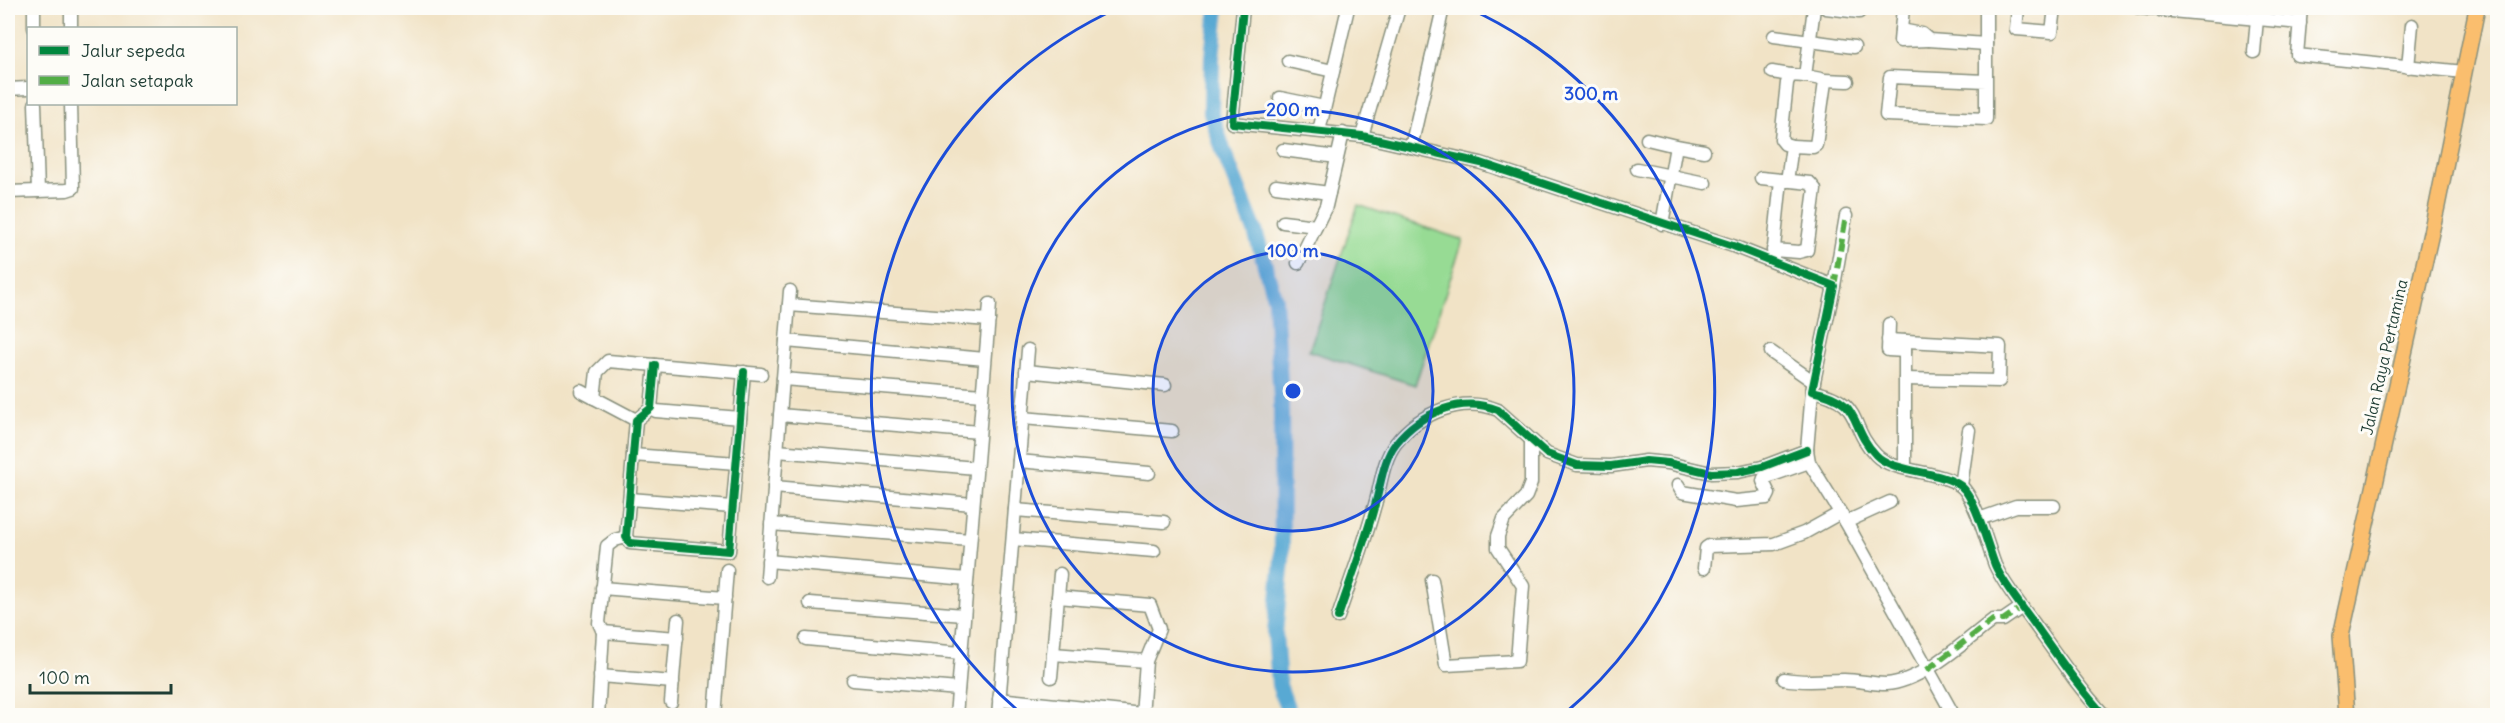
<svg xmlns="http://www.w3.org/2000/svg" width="2505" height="723" viewBox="0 0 2505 723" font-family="Delius,sans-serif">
	<rect width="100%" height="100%" fill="#fdfcf7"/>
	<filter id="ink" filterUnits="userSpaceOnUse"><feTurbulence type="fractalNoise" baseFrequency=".0167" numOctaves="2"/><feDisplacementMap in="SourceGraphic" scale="12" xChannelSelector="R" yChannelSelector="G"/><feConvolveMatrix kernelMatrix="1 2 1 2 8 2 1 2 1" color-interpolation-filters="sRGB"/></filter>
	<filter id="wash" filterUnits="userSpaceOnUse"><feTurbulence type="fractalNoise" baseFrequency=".008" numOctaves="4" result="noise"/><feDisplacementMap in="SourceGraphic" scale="24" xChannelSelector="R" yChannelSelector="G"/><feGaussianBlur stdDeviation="1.35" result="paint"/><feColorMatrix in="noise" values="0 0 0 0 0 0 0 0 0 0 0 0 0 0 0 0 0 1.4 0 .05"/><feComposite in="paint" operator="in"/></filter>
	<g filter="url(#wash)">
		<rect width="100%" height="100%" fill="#f1e3c6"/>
		<polygon fill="#97db94" stroke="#5b8c64" stroke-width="1.5" points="1358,205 1463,240 1415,385 1309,351"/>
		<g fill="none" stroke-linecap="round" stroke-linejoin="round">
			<polyline stroke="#58a9d3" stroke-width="16" points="1217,8 1212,57 1211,112 1224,153 1255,231 1275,300 1281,399 1282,559 1275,633 1279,685 1290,716"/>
		</g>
	</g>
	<g filter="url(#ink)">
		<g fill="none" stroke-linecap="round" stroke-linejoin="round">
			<g stroke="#88907d" stroke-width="15">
				<g id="minor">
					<path d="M1243,8L1232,123L1362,136L1481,163L1733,246L1834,286L1812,391C1865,402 1847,425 1876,455C1893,473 1939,470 1961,486C1975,497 1988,547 1995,565C2004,585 2020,604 2033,622C2056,654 2078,687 2105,716"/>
					<polyline points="1826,8 1859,12"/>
					<polyline points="1903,8 1900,41 1929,40"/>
					<polyline points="2018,8 2016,29 2052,32 2055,8"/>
					<polyline points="2139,8 2300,23"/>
					<polyline points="2301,8 2297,55 2464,72"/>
					<polyline points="34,28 34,8"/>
					<polyline points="71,28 71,8"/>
					<polyline points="1901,30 1922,34 1929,40 1986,44"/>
					<polyline points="1774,36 1854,47"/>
					<polyline points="2254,52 2258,8"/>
					<polyline points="1288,61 1333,71"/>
					<polyline points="2408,67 2412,25"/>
					<polyline points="1772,72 1790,75"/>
					<polyline points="1824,80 1848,81"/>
					<polyline points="1986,81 1890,77 1886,115 1986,119 1986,8"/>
					<polyline points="8,89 28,88"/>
					<polyline points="1280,98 1324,107"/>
					<polyline points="35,104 38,191"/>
					<polyline points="1319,131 1348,8"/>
					<polyline points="1362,136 1399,8"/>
					<polyline points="1647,139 1676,146 1662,224"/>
					<polyline points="1676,146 1704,151"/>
					<polyline points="1792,146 1813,147 1816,145 1825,82 1821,79 1805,76"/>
					<polyline points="1411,147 1443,8"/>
					<polyline points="1283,150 1337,157"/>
					<polyline points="1637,169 1705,183"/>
					<polyline points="1761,178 1810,183 1815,189 1807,250 1799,252 1773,250"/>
					<polyline points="1787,181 1792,146 1785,144 1781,139 1787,83 1790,75 1805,76 1814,8"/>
					<polyline points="1276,186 1329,193"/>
					<polyline points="8,192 67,190 73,188 71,104"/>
					<polyline points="1283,222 1316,226"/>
					<polyline points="1773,257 1781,180"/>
					<polyline points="1298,263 1326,206 1343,133"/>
					<polyline points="1834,286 1846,216"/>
					<polyline points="789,305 989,320"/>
					<polyline points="1889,324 1888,350 1905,351"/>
					<polyline points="1888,340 2000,346 1999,381 1905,379"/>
					<polyline points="786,341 985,359"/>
					<polyline points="1771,352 1814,382"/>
					<polyline points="655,365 651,408 636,420 626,537 630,543 729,551 744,372"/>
					<polyline points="1026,371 1165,385"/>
					<polyline points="783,379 982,395"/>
					<polyline points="581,391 636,420"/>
					<polyline points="1812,391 1807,450 1809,462 1846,522 1954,716"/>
					<polyline points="594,398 597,372 608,361 761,374"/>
					<polyline points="651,408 656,411 740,418"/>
					<polyline points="780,415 979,432"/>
					<polyline points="1023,418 1172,431"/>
					<polyline points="777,451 976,468"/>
					<polyline points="633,455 736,463"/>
					<polyline points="1019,461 1149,473"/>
					<polyline points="1905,467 1905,341"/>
					<polyline points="1678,485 1682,492 1736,501 1767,498 1769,494 1763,481 1764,478 1809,462"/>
					<polyline points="1961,486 1969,430"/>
					<polyline points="774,487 973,504"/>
					<polyline points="630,499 732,507"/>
					<polyline points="1015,510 1164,522"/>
					<polyline points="1979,519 2016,506 2054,506"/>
					<polyline points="1846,522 1890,502"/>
					<polyline points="771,524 970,540"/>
					<polyline points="1013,539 1154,551"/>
					<polyline points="768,561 967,579"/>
					<polyline points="1704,568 1706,548 1709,546 1774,544 1804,533 1840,513"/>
					<polyline points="767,577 790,291"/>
					<polyline points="1432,580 1446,665 1517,661 1523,586 1498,548 1498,536 1504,519 1526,496 1531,483 1531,441"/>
					<polyline points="602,588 725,598"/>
					<polyline points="1058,597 1150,605 1159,629 1146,661 1142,716"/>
					<polyline points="810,603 964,615"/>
					<path d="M1338,617C1350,581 1364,545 1374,508C1381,487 1382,461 1396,443C1420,413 1461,395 1498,410L1547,454L1577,465L1611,466L1646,461L1668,463L1711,473L1738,472L1762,467L1807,450"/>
					<polyline points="603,632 677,638"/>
					<polyline points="806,639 961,653"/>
					<polyline points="1053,654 1146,661"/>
					<polyline points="600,676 673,682"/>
					<polyline points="1051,677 1060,574"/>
					<path d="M1784,679C1805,683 1824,680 1844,680C1858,680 1872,684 1886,684C1922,682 1965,641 1993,620H2003L2022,607"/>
					<polyline points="853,680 958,689"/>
					<polyline points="999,699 1142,714"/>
					<polyline points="671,702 678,620"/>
					<polyline points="598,716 603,632 599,623 607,546 615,540 626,537"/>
					<polyline points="715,716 727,570"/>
					<polyline points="956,716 990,304"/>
					<polyline points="998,716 1028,350"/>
				</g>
			</g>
			<g stroke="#88907d" stroke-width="18">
				<polyline id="major" points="2347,716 2341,636 2437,206 2477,8"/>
			</g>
			<use href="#minor" stroke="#fff" stroke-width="12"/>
			<use href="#major" stroke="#fabe6e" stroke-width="15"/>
			<g stroke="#52ad45" stroke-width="6" stroke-dasharray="12 6" stroke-linecap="butt">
				<polyline points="1834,286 1846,216"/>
				<polyline points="1927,670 1993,620 2003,620 2022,607"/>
			</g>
			<g stroke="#fdfcf7" stroke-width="11">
				<g id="cycleway">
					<path d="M1243,8L1232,123L1362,136L1481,163L1733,246L1834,286L1812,391C1865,402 1847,425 1876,455C1893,473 1939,470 1961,486C1975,497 1988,547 1995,565C2004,585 2020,604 2033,622C2056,654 2078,687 2105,716"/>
					<polyline points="655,365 651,408 636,420 626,537 630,543 729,551 744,372"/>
					<path d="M1338,617C1350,581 1364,545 1374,508C1381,487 1382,461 1396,443C1420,413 1461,395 1498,410L1547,454L1577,465L1611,466L1646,461L1668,463L1711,473L1738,472L1762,467L1807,450"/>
				</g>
			</g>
			<use href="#cycleway" stroke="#00873e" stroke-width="8"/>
		</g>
	</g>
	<circle cx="1293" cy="391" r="140" fill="#1d4ed8" fill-opacity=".12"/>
	<g fill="none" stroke="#1d4ed8" stroke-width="3">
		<circle cx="1293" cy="391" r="140"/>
		<circle cx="1293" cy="391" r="281"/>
		<path d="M1022 714A421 421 0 0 1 1118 8M1468 8A421 421 0 0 1 1564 714"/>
	</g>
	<g text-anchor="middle" stroke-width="6" stroke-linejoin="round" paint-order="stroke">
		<g font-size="16" fill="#1f3d34" stroke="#fdfcf7">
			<text transform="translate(2384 357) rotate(-77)" y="6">Jalan Raya Pertamina</text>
		</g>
	</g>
	<circle cx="1293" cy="391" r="9" fill="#1d4ed8" stroke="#fdfcf7" stroke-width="3"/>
	<g font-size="18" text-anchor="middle" font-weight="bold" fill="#1d4ed8" stroke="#fdfcf7" stroke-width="6" stroke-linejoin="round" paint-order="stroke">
		<text x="1591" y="100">300 m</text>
		<text x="1293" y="116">200 m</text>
		<text x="1293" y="257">100 m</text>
	</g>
	<rect width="2505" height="723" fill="none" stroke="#fdfcf7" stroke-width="30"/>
	<rect x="27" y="27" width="210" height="78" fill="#fdfcf7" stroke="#a4b0a9" stroke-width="1.5"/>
	<rect x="39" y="46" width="30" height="9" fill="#00873e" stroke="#a4b0a9" stroke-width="1.5"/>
	<text x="81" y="57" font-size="18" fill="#1f3d34">Jalur sepeda</text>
	<rect x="39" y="76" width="30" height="9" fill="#52ad45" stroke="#a4b0a9" stroke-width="1.5"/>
	<text x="81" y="87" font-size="18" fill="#1f3d34">Jalan setapak</text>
	<path d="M30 684v9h141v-9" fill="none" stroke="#1f3d34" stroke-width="3"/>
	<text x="39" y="684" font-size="18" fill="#1f3d34" stroke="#fdfcf7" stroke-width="4.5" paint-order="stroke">100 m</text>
</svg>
